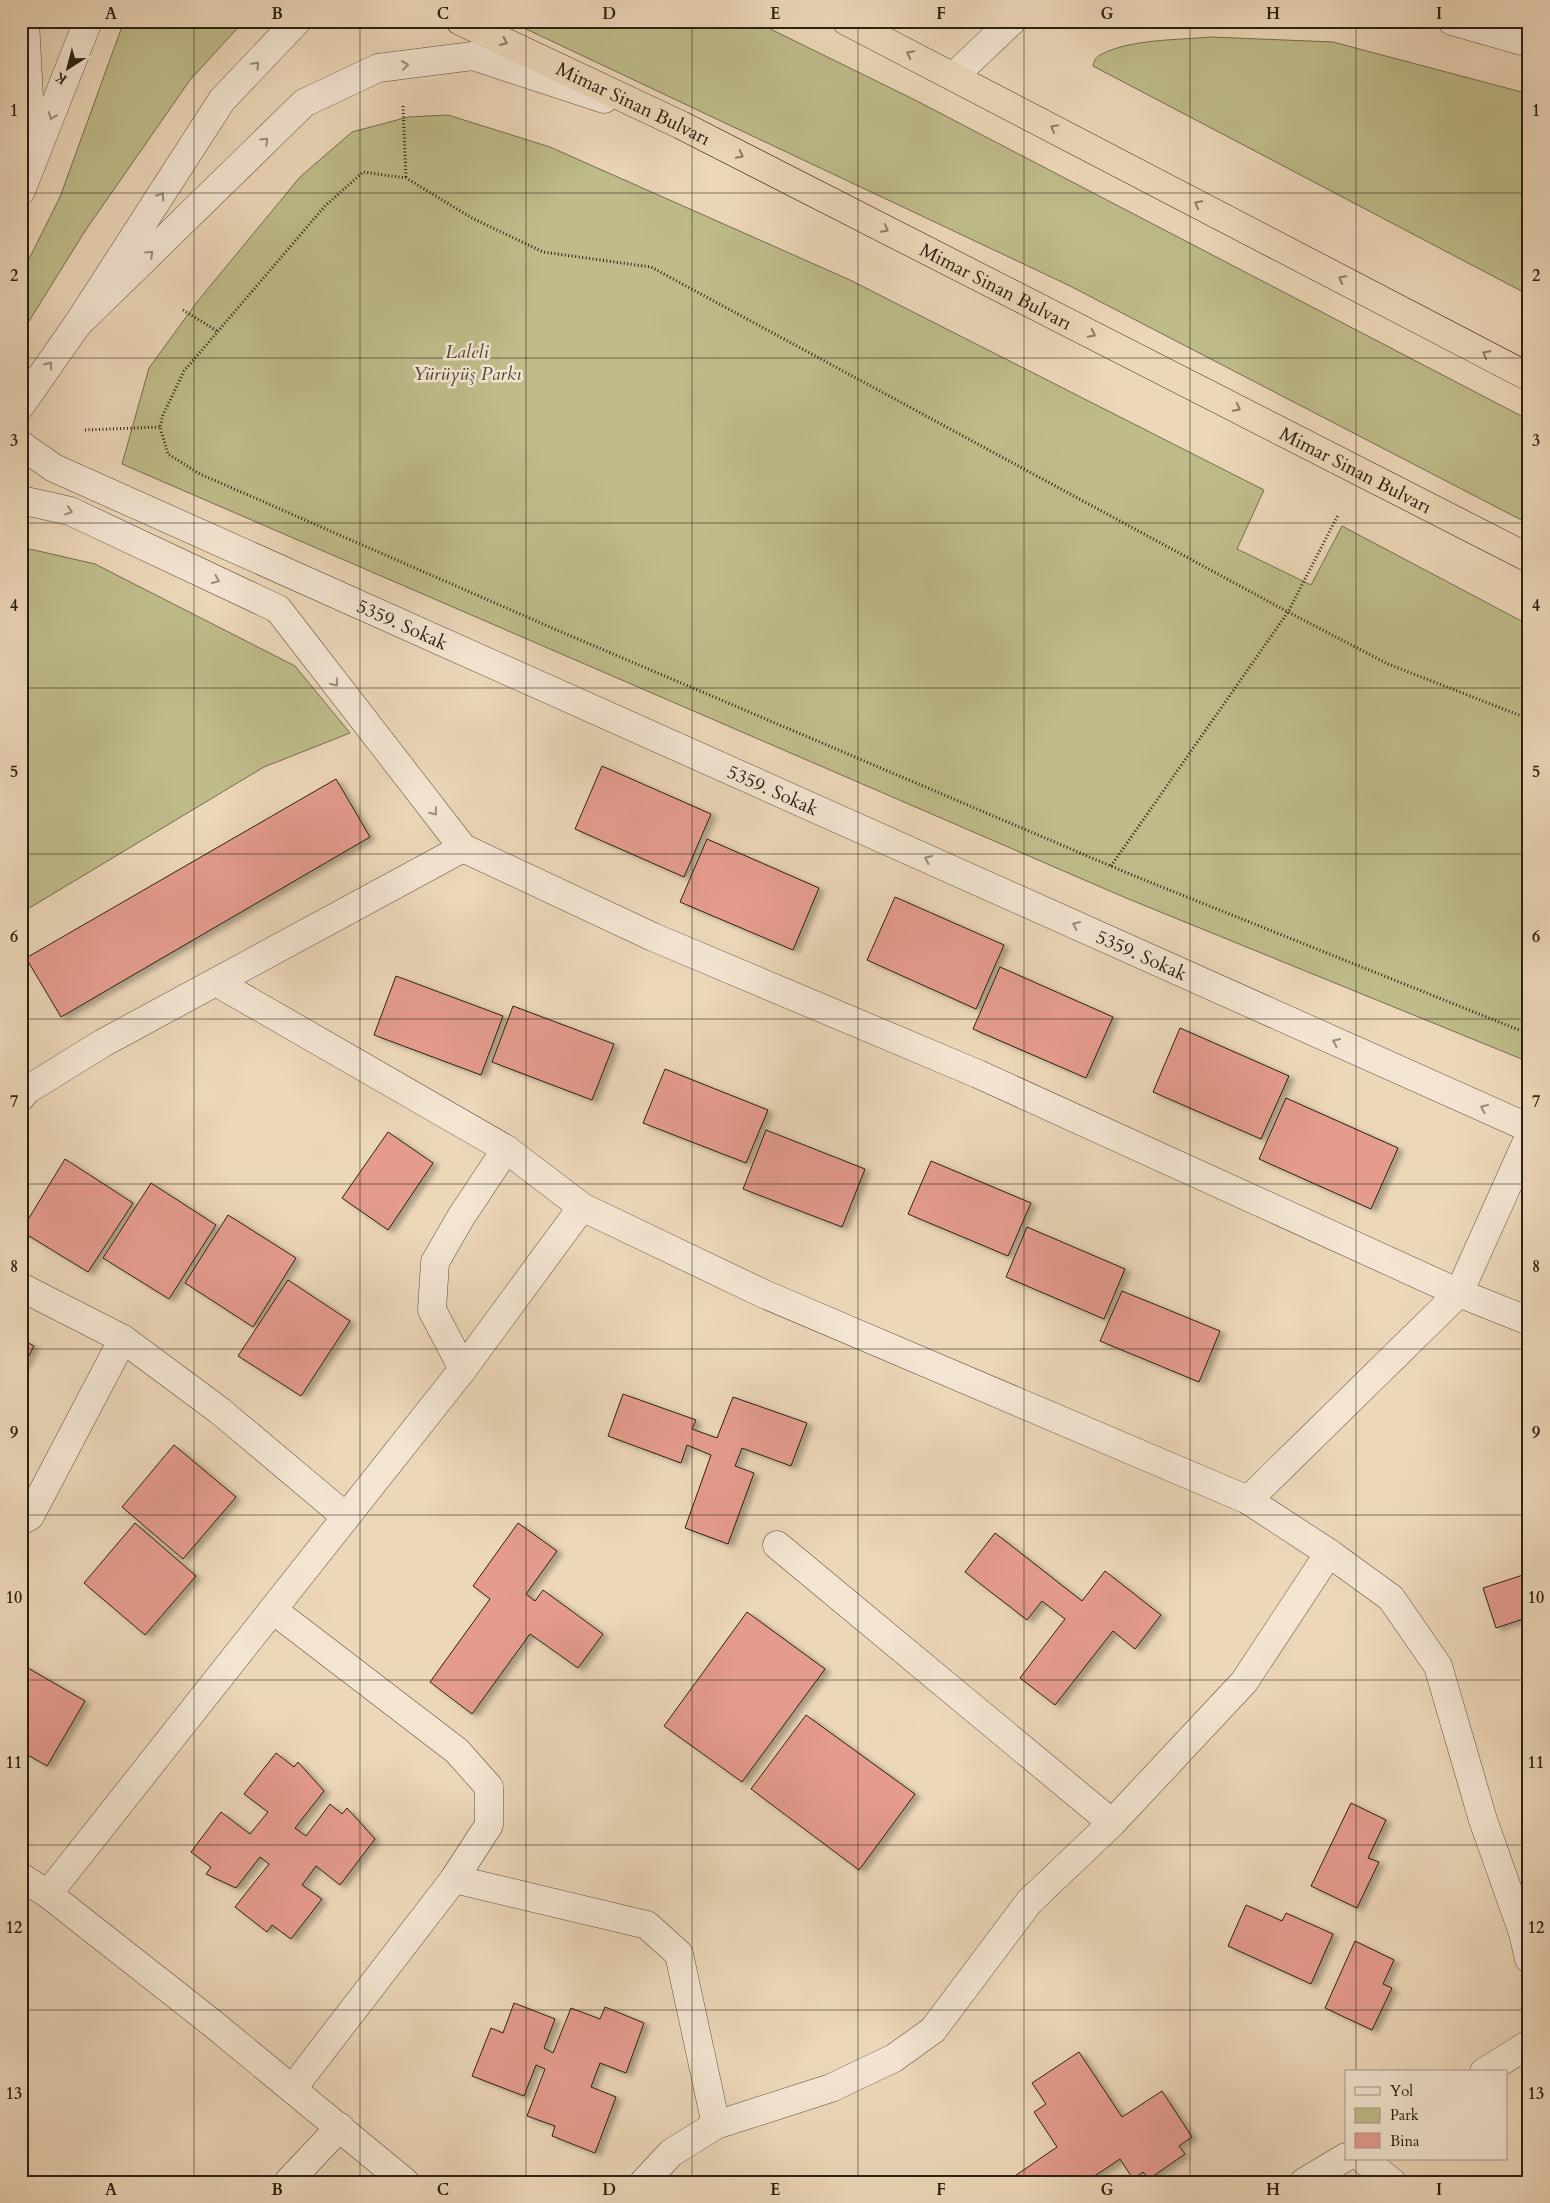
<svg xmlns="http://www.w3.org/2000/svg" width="1550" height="2203" viewBox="0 0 1550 2203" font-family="Cardo,serif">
	<defs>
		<filter id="shadow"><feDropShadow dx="5.5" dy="3" stdDeviation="2.5" flood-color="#0004"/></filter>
	</defs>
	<rect width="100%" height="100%" fill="#ecd7b9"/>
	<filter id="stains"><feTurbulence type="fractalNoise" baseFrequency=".004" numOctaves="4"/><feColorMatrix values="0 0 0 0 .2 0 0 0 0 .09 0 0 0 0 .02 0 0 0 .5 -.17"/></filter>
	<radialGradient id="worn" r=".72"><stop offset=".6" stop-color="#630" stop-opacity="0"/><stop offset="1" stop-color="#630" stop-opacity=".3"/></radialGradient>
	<g fill="#bfbc8a" stroke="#746e4f">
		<polygon points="124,21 244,21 190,80 85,231 21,334 21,275 60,197"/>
		<polygon points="509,21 754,21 915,100 1529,420 1529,524 1068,285"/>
		<path d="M1211,37L1333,42L1529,94V295L1093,66C1094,60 1097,56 1102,54C1131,39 1179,40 1211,37Z"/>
		<polygon points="448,115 550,147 850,280 1264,490 1237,549 1311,585 1342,526 1529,625 1529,1062 1126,898 122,464 149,368 197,302 300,177 352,132 408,117"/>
		<polygon points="21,547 95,564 295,666 350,733 264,767 21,913"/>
	</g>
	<g fill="#e59c8e" stroke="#2a2114" filter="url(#shadow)">
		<polygon points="602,766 711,814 684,877 575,829"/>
		<polygon points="336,779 370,837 61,1017 26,958"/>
		<polygon points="707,839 819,888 793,950 680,902"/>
		<polygon points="895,897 1004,945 976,1009 867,960"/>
		<polygon points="1000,967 1113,1017 1086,1078 973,1029"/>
		<polygon points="396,976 503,1016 481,1075 374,1035"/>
		<polygon points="513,1006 614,1044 592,1100 492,1062"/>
		<polygon points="1180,1028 1289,1076 1261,1139 1153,1092"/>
		<polygon points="665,1069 768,1110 746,1163 643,1123"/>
		<polygon points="1286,1098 1398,1148 1371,1209 1259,1159"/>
		<polygon points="766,1130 865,1169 842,1227 743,1189"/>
		<polygon points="388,1132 433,1163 388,1230 342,1198"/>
		<polygon points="65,1159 133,1203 88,1272 21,1231"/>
		<polygon points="931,1161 1031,1203 1008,1256 908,1214"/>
		<polygon points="151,1183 216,1225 169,1299 103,1258"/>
		<polygon points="228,1215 296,1258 253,1327 185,1283"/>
		<polygon points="1027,1227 1125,1269 1104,1319 1006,1277"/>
		<polygon points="288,1280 350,1321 301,1396 238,1356"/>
		<polygon points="1122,1291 1220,1331 1199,1382 1100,1341"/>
		<polygon points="21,1339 34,1346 21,1371"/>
		<polygon points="623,1394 696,1420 692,1429 717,1438 733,1397 807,1423 791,1466 742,1448 735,1466 754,1473 728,1544 685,1528 711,1455 687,1445 681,1463 608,1436"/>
		<polygon points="174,1445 236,1497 183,1559 122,1507"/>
		<polygon points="135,1523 196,1576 145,1635 84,1583"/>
		<polygon points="518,1523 557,1551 526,1594 535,1601 543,1590 603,1634 578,1668 530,1634 472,1714 430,1682 490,1599 473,1586"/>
		<polygon points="995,1533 1082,1601 1105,1571 1161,1615 1135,1649 1113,1631 1055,1705 1020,1678 1065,1619 1042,1601 1027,1620 965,1572"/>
		<polygon points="1526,1574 1529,1582 1529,1617 1496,1628 1483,1588"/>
		<polygon points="747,1612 825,1669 742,1782 664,1726"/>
		<polygon points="21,1664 85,1701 47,1766 21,1751"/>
		<polygon points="806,1715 915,1794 859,1870 751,1789"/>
		<polygon points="276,1753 294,1767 298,1762 324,1791 295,1828 306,1836 330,1804 342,1814 347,1808 375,1839 340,1885 316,1866 302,1885 322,1899 291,1939 272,1925 267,1932 235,1907 269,1864 260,1857 236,1888 206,1874 211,1867 191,1852 221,1812 250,1834 268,1812 244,1794"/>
		<polygon points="1351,1803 1386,1820 1368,1858 1379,1862 1357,1908 1311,1886"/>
		<polygon points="1246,1905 1282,1921 1286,1913 1333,1934 1311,1984 1228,1946"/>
		<polygon points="1355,1941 1394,1960 1383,1984 1392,1988 1372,2030 1325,2008"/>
		<polygon points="514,2003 555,2019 544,2048 553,2053 571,2008 600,2019 605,2007 644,2023 626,2073 600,2063 591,2087 616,2097 595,2153 552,2136 555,2126 527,2116 545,2069 536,2065 524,2096 472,2076 491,2028 503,2033"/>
		<polygon points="1079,2052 1122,2117 1162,2091 1192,2137 1179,2146 1185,2154 1149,2179 1143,2172 1133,2179 1120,2159 1090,2179 1092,2182 1006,2182 1057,2147 1034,2112 1046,2104 1032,2083"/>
	</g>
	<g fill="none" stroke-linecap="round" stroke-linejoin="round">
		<g stroke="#5a4e3d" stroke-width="29">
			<g id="minor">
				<polyline points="1452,21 1529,43"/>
				<polyline points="954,76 1012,21"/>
				<polyline points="216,982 506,1149 582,1207"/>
				<polyline points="21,1097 27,1090 103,1043 463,848"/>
				<polyline points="21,1287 123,1339 220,1411 345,1516"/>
				<polyline points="463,1369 432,1310 435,1262 461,1217 506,1149"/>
				<polyline points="1248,1500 1459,1293 1529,1321"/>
				<polyline points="21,1521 30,1516 123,1339"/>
				<polyline points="777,1545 1112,1823"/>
				<polyline points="273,1610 457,1751 489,1787 489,1825 454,1879 293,2088"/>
				<polyline points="21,1877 48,1894 212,2023 405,2182"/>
				<polyline points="454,1879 647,1925 679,1954 716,2125"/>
				<polyline points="48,1894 463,1369 582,1207 764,1294 1248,1500 1329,1553 1391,1598 1438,1666 1483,1820 1523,1933 1529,1959"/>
				<polyline points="1484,2072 1529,2044"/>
				<polyline points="1363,2159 1392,2182"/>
				<polyline points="288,2182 340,2127"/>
				<polyline points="644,2182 671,2153 716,2125 831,2088 894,2058 933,2030 1029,1902 1112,1823 1244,1682 1329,1553"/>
				<polyline points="1304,2182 1346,2157"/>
			</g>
		</g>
		<g stroke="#5a4e3d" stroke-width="29">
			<g id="tertiary">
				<polyline points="25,21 32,155"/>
				<polyline points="21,191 88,21"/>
				<polyline points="77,325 304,103 378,68 473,56 604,99"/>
				<polyline points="21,405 77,325 222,100 297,21"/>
				<path id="s1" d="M21,445L54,468L1529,1128"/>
				<polyline points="21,500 70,511 278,609 463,848 653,937 978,1074 1459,1293 1529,1137"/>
			</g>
		</g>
		<g stroke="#2a2114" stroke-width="29">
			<g id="trunk">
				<path id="s2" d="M460,21L681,125L1529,558"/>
				<polyline points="846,21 1529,377"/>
			</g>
		</g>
		<g stroke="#2a2114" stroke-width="3" stroke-dasharray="1 2.5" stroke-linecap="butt">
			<polyline points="403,106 406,178"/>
			<polyline points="183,310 217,331"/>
			<polyline points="85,430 160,427"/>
			<polyline points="1529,719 1388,664 1288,612 651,267 543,252 472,218 406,178 363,172 325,206 184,371 163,415 160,427 168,454 200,474 559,631 1132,875 1529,1034"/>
			<polyline points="1111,866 1288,612 1338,515"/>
		</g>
		<use href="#minor" stroke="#f3e5d2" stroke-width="28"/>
		<use href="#tertiary" stroke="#f3e5d2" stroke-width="28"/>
		<use href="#trunk" stroke="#ecd7b9" stroke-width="28"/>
	</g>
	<defs><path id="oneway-chevron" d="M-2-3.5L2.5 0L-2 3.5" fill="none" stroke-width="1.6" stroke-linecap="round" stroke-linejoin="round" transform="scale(1.25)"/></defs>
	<g stroke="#8b7c66">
		<use href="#oneway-chevron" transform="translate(504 42) rotate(25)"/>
		<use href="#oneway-chevron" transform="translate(910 54) rotate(-153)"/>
		<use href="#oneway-chevron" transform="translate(1054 128) rotate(-152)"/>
		<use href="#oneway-chevron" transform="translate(740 155) rotate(27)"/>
		<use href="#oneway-chevron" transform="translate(1198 204) rotate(-152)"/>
		<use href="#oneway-chevron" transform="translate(885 229) rotate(27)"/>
		<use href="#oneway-chevron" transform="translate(1342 279) rotate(-152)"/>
		<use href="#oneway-chevron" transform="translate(1092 334) rotate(27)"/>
		<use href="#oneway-chevron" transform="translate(1486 354) rotate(-152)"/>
		<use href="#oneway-chevron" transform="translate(1237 408) rotate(27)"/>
	</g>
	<g stroke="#998d7c">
		<use href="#oneway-chevron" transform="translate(256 65) rotate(-47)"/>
		<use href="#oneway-chevron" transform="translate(405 65) rotate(-8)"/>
		<use href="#oneway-chevron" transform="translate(52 116) rotate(111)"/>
		<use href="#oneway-chevron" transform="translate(265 141) rotate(-44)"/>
		<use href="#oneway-chevron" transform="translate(161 196) rotate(-57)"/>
		<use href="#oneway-chevron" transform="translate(150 254) rotate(-44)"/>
		<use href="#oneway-chevron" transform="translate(49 365) rotate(-55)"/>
		<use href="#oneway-chevron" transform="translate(69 511) rotate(18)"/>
		<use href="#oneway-chevron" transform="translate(216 580) rotate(25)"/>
		<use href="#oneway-chevron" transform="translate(335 683) rotate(52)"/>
		<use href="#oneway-chevron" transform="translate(434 812) rotate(52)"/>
		<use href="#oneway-chevron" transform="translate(928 859) rotate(-156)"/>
		<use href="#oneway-chevron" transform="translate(1076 925) rotate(-156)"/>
		<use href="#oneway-chevron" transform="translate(1336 1042) rotate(-156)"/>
		<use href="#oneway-chevron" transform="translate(1484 1108) rotate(-156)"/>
	</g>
	<path fill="none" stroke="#2a2114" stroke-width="1" stroke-opacity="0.55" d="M194,21V2182M360,21V2182M526,21V2182M692,21V2182M858,21V2182M1024,21V2182M1190,21V2182M1356,21V2072M21,193H1529M21,358H1529M21,523H1529M21,688H1529M21,854H1529M21,1019H1529M21,1184H1529M21,1349H1529M21,1515H1529M21,1680H1529M21,1845H1529M21,2010H1529M1356,2159V2182"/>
	<g text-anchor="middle" stroke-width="5" stroke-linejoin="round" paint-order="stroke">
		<g font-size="19" fill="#2a2114" stroke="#f3e5d2">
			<text dy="7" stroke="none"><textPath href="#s2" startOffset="192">Mimar Sinan Bulvarı</textPath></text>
			<text dy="7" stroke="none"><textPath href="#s2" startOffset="598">Mimar Sinan Bulvarı</textPath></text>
			<text dy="7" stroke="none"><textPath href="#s2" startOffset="1002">Mimar Sinan Bulvarı</textPath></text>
			<text dy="7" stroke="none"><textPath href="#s1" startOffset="422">5359. Sokak</textPath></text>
			<text dy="7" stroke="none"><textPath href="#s1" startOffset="828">5359. Sokak</textPath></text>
			<text dy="7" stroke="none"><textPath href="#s1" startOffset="1232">5359. Sokak</textPath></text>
		</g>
		<g font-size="19" font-style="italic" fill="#4f4832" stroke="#f3e5d2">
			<text x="467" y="358">Laleli<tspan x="467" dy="22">Yürüyüş Parkı</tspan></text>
		</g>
	</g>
	<rect width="1550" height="2203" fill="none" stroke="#ecd7b9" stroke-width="55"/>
	<rect x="1345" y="2070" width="162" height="90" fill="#f3e5d2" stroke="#a39786"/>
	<rect x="1355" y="2087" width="25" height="8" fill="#f3e5d2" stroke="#a39786"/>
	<text x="1390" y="2096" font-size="15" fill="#2a2114">Yol</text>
	<rect x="1355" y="2108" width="25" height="15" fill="#bfbc8a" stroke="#a39786"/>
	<text x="1390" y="2120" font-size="15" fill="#2a2114">Park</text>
	<rect x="1355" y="2133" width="25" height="15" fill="#e59c8e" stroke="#a39786"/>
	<text x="1390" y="2146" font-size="15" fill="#2a2114">Bina</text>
	<g transform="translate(68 68) rotate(216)" stroke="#f3e5d2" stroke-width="4" paint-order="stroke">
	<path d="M0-4L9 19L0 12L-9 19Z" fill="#2a2114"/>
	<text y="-8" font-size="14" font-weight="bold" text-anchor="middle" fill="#2a2114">K</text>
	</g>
	<rect x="28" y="28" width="1494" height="2148" fill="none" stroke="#2a2114" stroke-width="2"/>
	<g font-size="16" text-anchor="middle" font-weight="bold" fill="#2a2114">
		<text x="111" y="19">A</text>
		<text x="277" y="19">B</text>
		<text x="443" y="19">C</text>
		<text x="609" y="19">D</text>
		<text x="775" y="19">E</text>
		<text x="941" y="19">F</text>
		<text x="1107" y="19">G</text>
		<text x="1273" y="19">H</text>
		<text x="1439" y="19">I</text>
		<text x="14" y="116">1</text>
		<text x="1536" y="116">1</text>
		<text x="14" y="281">2</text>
		<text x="1536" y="281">2</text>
		<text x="14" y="446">3</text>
		<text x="1536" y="446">3</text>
		<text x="14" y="611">4</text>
		<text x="1536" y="611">4</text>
		<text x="14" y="777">5</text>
		<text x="1536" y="777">5</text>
		<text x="14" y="942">6</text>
		<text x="1536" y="942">6</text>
		<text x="14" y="1107">7</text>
		<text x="1536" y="1107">7</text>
		<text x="14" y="1272">8</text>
		<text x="1536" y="1272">8</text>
		<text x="14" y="1438">9</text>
		<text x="1536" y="1438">9</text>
		<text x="14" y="1603">10</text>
		<text x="1536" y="1603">10</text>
		<text x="14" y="1768">11</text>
		<text x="1536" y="1768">11</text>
		<text x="14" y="1933">12</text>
		<text x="1536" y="1933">12</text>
		<text x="14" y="2099">13</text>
		<text x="1536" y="2099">13</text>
		<text x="111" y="2195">A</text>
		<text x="277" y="2195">B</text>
		<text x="443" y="2195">C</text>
		<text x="609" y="2195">D</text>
		<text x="775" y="2195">E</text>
		<text x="941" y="2195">F</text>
		<text x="1107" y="2195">G</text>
		<text x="1273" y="2195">H</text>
		<text x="1439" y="2195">I</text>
	</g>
	<rect width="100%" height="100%" filter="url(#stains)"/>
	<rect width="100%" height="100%" fill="url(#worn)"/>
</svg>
